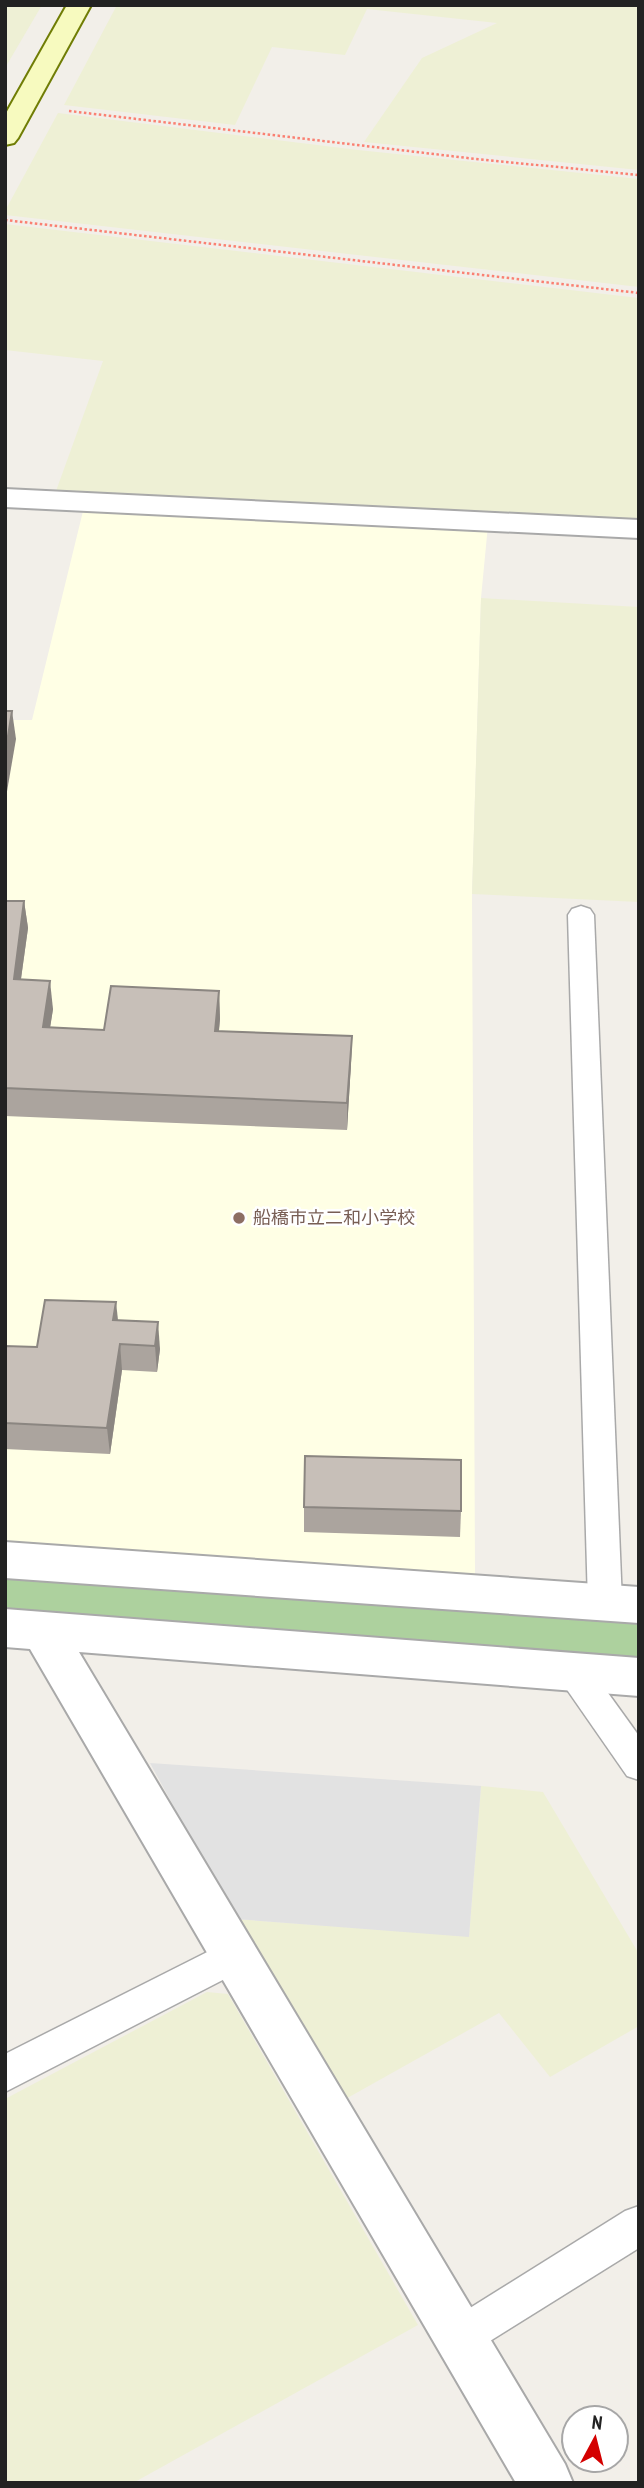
<svg xmlns="http://www.w3.org/2000/svg" width="644" height="2488" viewBox="0 0 644 2488" font-family="'PT Sans Narrow','Noto Sans JP',sans-serif">
	<rect width="100%" height="100%" fill="#f2efe9"/>
	<polygon fill="#ffffe5" points="84,507 488,525 481,598 472,894 475,1575 5,1542 5,720 32,720"/>
	<g fill="#eef0d5">
		<polygon points="5,5 42,5 5,68"/>
		<polygon points="117,5 639,5 639,170 364,142 422,58 497,23 367,9 345,55 272,47 235,125 64,105"/>
		<polygon points="58,113 358,150 639,179 639,287 5,215 5,211"/>
		<polygon points="5,224 639,298 639,523 56,491 103,361 5,350"/>
		<polygon points="481,598 639,607 639,902 472,894"/>
		<polygon points="481,1786 543,1792 639,1954 639,2026 550,2077 499,2013 342,2101 235,1919 469,1936"/>
		<polygon points="207,1992 228,1994 418,2325 133,2483 5,2483 5,2099"/>
	</g>
	<polygon fill="#add19e" points="5,1575 639,1622 639,1659 5,1608"/>
	<polygon fill="#e2e2e2" points="150,1763 481,1786 469,1937 235,1919"/>
	<g fill="none" stroke-linecap="round" stroke-linejoin="round">
		<g stroke="#a9a9a9" stroke-width="3">
			<g id="service">
				<polygon points="581,906 590,909 594,915 622,1603 617,1613 605,1617 593,1613 588,1603 568,915 572,909"/>
				<polygon points="573,1656 585,1661 639,1736 639,1780 627,1776 561,1681 556,1671 561,1661"/>
				<polygon points="235,1938 248,1943 253,1955 248,1967 5,2092 5,2054"/>
				<polygon points="639,2206 639,2248 474,2351 460,2357 446,2351 440,2337 446,2323 625,2211"/>
			</g>
		</g>
		<g stroke="#a9a9a9" stroke-width="4">
			<g id="minor">
				<polygon points="5,489 639,520 639,538 5,507"/>
				<polygon points="5,1542 639,1587 639,1623 5,1578"/>
				<polygon points="5,1609 639,1658 639,1696 79,1652 565,2464 573,2483 516,2483 30,1649 5,1647"/>
			</g>
		</g>
		<g stroke="#707d05" stroke-width="4">
			<polygon id="secondary" points="67,5 91,5 18,138 14,143 5,145 5,115"/>
		</g>
		<g stroke="#fa8072" stroke-width="2.5" stroke-dasharray="2.5 2.5" stroke-linecap="butt">
			<polyline points="69,111 476,159 639,175"/>
			<polyline points="5,220 639,293"/>
		</g>
		<use href="#service" fill="#fff" fill-rule="evenodd"/>
		<use href="#minor" fill="#fff" fill-rule="evenodd"/>
		<use href="#secondary" fill="#f7fabf" fill-rule="evenodd"/>
	</g>
	<g fill="#aba49e">
		<polygon points="5,901 24,901 28,928 21,979 53,1009 50,1027 104,1030 219,991 220,1019 219,1031 352,1036 351,1064 347,1130 5,1116"/>
		<polygon points="118,1321 160,1349 157,1372 122,1370 110,1454 5,1449 5,1346 37,1347"/>
		<polygon points="304,1507 461,1511 460,1537 304,1532"/>
	</g>
	<g fill="#8b8681">
		<polygon points="12,711 16,739 5,803 5,755"/>
		<polygon points="24,901 28,928 17,1007 14,979"/>
		<polygon points="50,981 53,1009 46,1054 43,1027"/>
		<polygon points="219,991 220,1019 216,1058 215,1031"/>
		<polygon points="352,1036 351,1064 347,1130 347,1103"/>
		<polygon points="116,1302 119,1329 113,1320"/>
		<polygon points="158,1322 160,1349 157,1372 155,1346"/>
		<polygon points="120,1344 122,1370 110,1454 107,1428"/>
	</g>
	<g fill="#c7bfb8" stroke="#8b8681" stroke-width="2">
		<polygon points="5,711 12,711 5,755"/>
		<polygon points="5,901 24,901 14,979 50,981 43,1027 104,1030 111,986 219,991 215,1031 352,1036 347,1103 5,1088"/>
		<polygon points="45,1300 116,1302 113,1320 158,1322 155,1346 120,1344 107,1428 5,1423 5,1346 37,1347"/>
		<polygon points="305,1456 461,1460 461,1511 304,1507"/>
	</g>
	<circle fill="#8d6e63" stroke="#fff" stroke-width="2.5" cx="239" cy="1218" r="7"/>
	<g text-anchor="middle" stroke-width="5" stroke-linejoin="round" paint-order="stroke">
		<g font-size="18" fill="#785e54" stroke="#fff" text-anchor="start">
			<text x="253" y="1224">船橋市立二和小学校</text>
		</g>
	</g>
	<rect width="644" height="2488" fill="none" stroke="#222222" stroke-width="14"/>
	<g transform="translate(595 2439) rotate(7)"><circle r="33" fill="#ffffff" stroke="#a7a7a7" stroke-width="2"/>
	<path d="M0-5L12 26L0 18L-12 26Z" fill="#d40000"/>
	<text y="-10" font-size="19" font-weight="bold" text-anchor="middle" fill="#222222">N</text>
	</g>
</svg>
